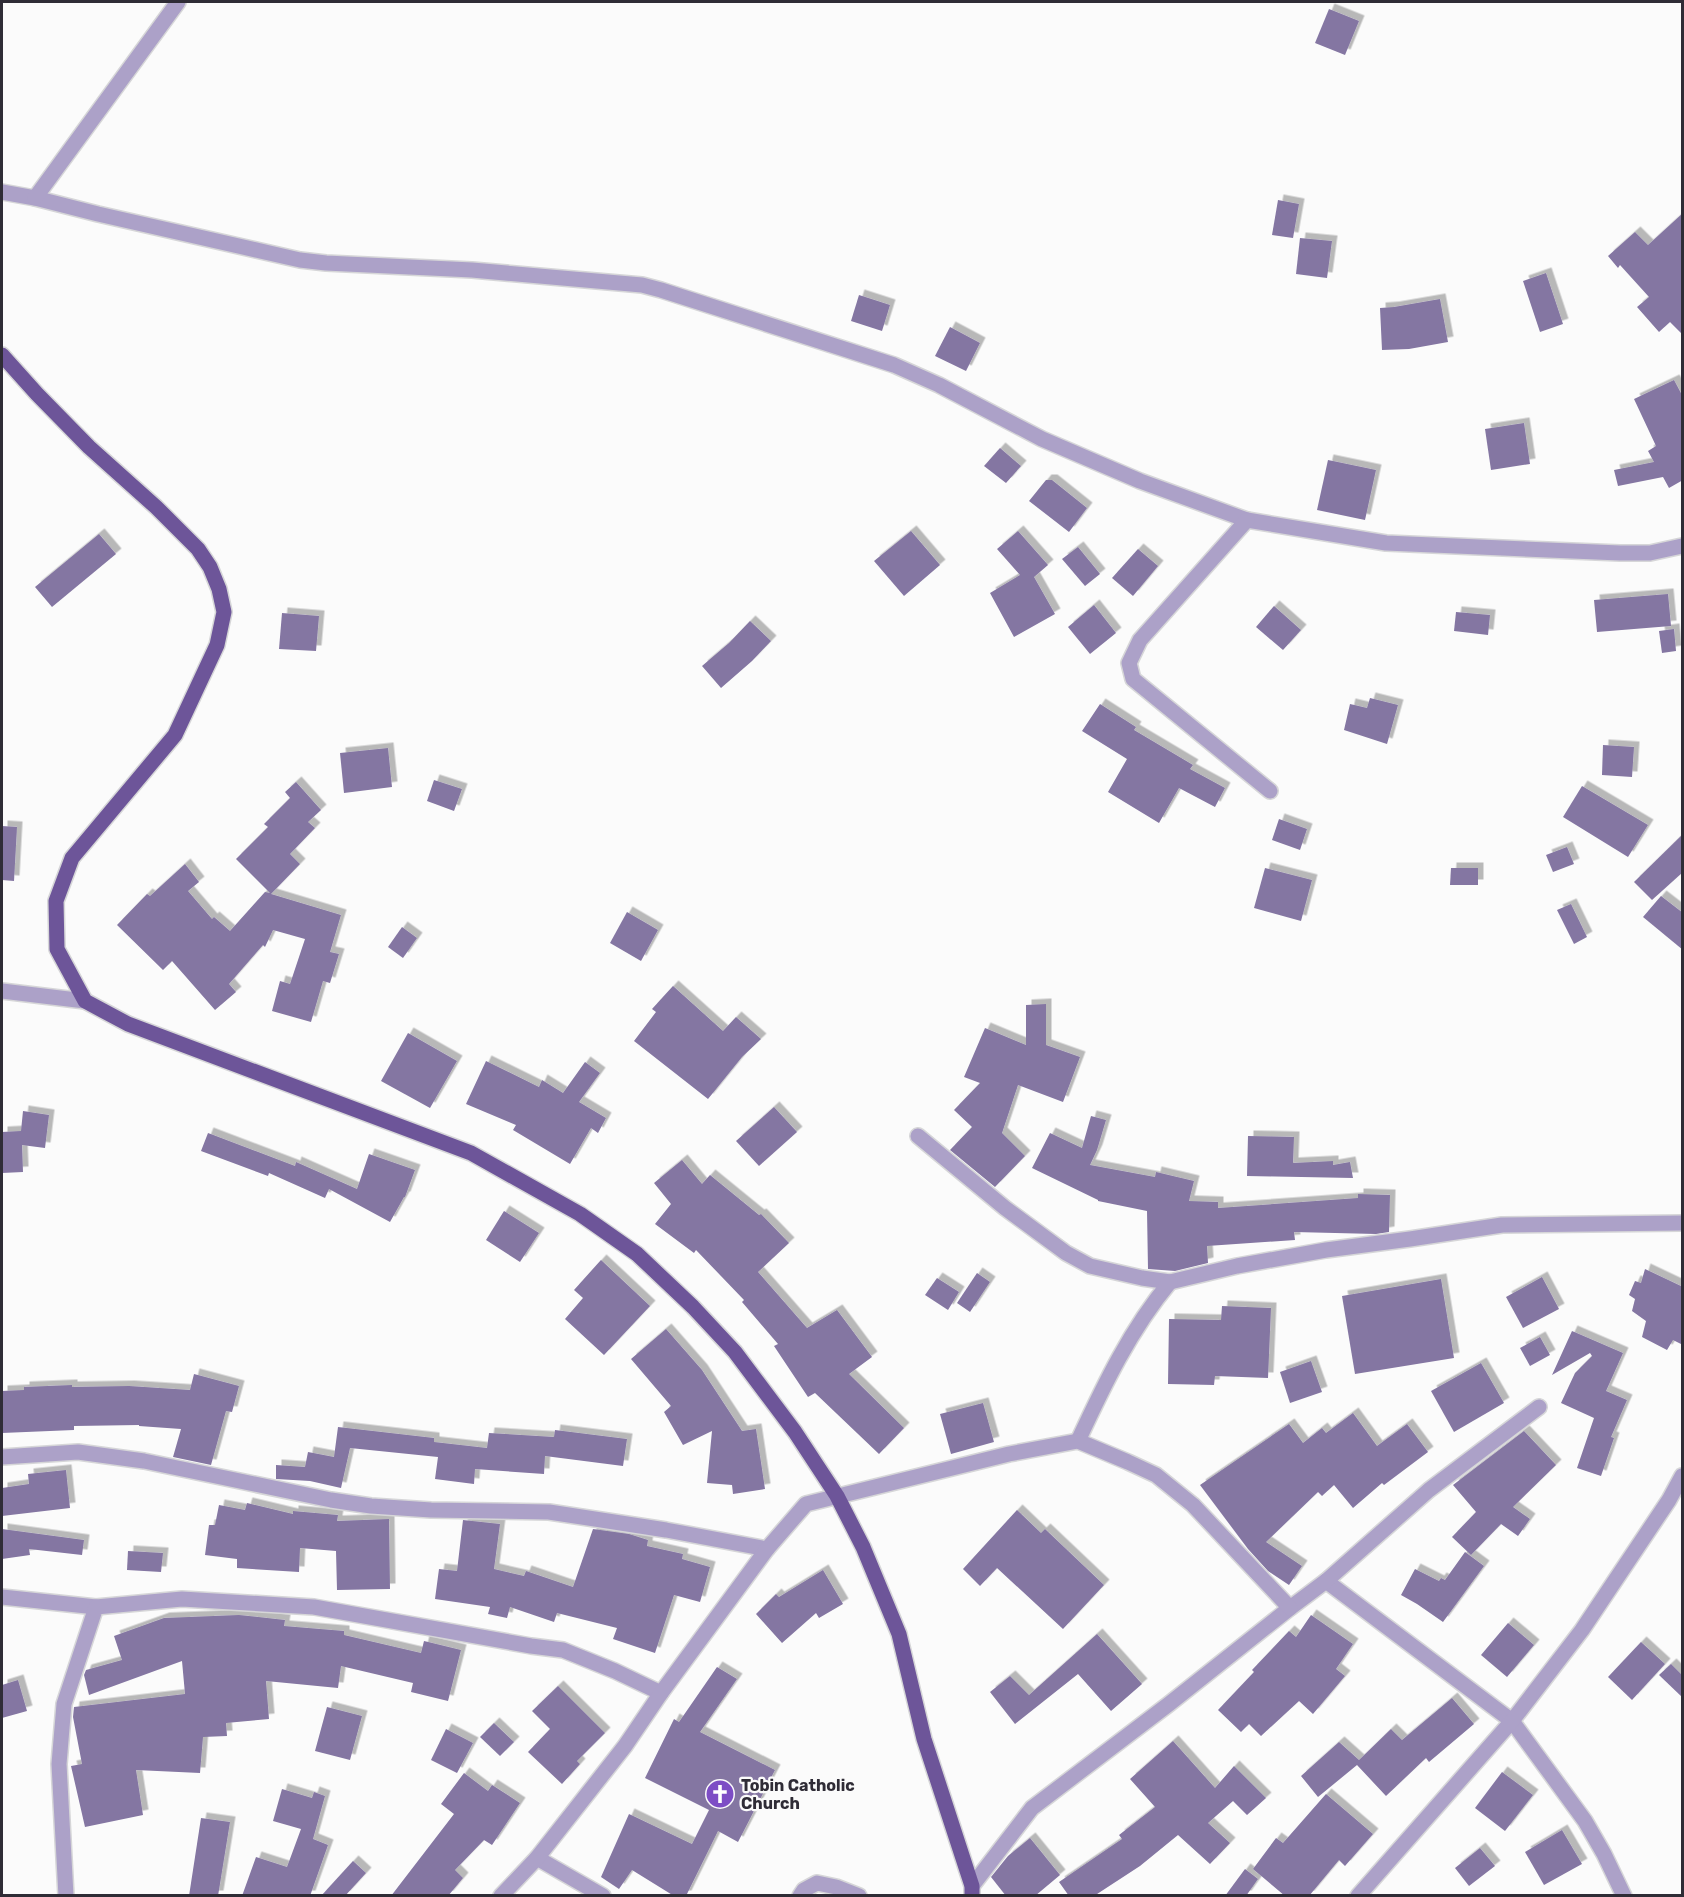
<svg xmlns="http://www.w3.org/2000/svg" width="1684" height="1897" viewBox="0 0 1684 1897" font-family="Rubik,sans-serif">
	<defs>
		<filter id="shadow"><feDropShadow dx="5.5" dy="-5.5" stdDeviation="0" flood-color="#0004"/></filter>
	</defs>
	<rect width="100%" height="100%" fill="#fbfbfb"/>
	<g fill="#8476a2" filter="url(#shadow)">
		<polygon points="1329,9 1359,21 1345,55 1315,43"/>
		<polygon points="1278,200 1299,204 1293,238 1272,235"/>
		<polygon points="1683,213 1683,335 1670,322 1659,332 1637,307 1649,297 1620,265 1618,268 1608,256 1635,232 1648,245"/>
		<polygon points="1300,238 1332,241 1327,278 1296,274"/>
		<polygon points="1546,273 1563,324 1540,332 1523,281"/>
		<polygon points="859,295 890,305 882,331 851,321"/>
		<polygon points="1440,299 1448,342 1409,349 1382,350 1380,308 1394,307"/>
		<polygon points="950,327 980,343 966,371 935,356"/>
		<polygon points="1674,380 1683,397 1683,480 1669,488 1663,477 1618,486 1614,470 1654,462 1648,451 1656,446 1634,399"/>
		<polygon points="1524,423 1530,464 1491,470 1485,429"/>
		<polygon points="1000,448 1021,466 1006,483 984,466"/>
		<polygon points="1328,460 1376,470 1365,520 1317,510"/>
		<polygon points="1046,480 1052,480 1087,508 1069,532 1029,501"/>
		<polygon points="911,531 940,565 904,596 874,561"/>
		<polygon points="1018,531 1048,565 1034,577 1055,614 1014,637 990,593 1020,575 997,549"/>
		<polygon points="99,534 116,554 52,607 35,587"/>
		<polygon points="1078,547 1100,574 1085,586 1062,559"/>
		<polygon points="1138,549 1158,566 1133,596 1112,578"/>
		<polygon points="1668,594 1671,626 1597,632 1594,600"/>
		<polygon points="1094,605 1116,633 1090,654 1068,627"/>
		<polygon points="1274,606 1301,630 1283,650 1256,627"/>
		<polygon points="1456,612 1490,615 1488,635 1454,631"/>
		<polygon points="282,613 319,616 316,651 279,649"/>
		<polygon points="750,621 771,641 752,661 721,688 702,666 729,643"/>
		<polygon points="1674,629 1676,651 1662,653 1659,631"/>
		<polygon points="1370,698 1398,705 1387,744 1344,730 1350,704 1367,708"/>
		<polygon points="1100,704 1136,727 1134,730 1193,765 1190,769 1225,788 1215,807 1179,788 1159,823 1108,792 1127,759 1082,731"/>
		<polygon points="1603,745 1634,747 1632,777 1602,775"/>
		<polygon points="388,748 392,787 344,793 340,753"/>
		<polygon points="434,780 462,789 454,811 427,801"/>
		<polygon points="296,782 321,810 308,822 315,828 290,854 300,864 271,894 341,915 330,952 339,954 330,983 323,981 311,1022 272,1011 280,981 290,984 305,939 273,930 265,947 263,945 229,984 236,992 215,1010 172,961 163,970 117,925 147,894 150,896 185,864 199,882 188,891 212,919 214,917 230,931 265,892 270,893 236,859 268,827 264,824 290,798 285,792"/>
		<polygon points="1582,786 1648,825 1628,857 1563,817"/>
		<polygon points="1279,819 1307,829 1300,850 1272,840"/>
		<polygon points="2,826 17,827 14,881 2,880"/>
		<polygon points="1683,834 1683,872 1652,900 1634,882"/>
		<polygon points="1567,847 1574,864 1553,872 1546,855"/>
		<polygon points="1265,868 1312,880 1301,921 1254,908"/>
		<polygon points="1451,868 1478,868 1478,885 1450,885"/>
		<polygon points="1661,896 1683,913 1683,950 1643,917"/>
		<polygon points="1571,904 1587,937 1574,944 1557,910"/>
		<polygon points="627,912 658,930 641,961 610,943"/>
		<polygon points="402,927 417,938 403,958 388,947"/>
		<polygon points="673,986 723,1031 736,1017 761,1039 742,1057 708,1099 634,1041 656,1012 652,1009"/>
		<polygon points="1046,1004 1046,1045 1080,1057 1063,1102 1018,1085 1002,1133 1025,1156 995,1187 950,1150 972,1127 954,1110 980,1083 964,1077 985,1028 1026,1045 1026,1005"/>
		<polygon points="408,1033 457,1061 430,1108 381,1081"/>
		<polygon points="486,1061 539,1087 542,1080 563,1093 585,1062 600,1073 579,1102 606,1118 598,1133 591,1128 570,1164 513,1130 516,1125 466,1104"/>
		<polygon points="774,1107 797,1132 759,1166 736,1141"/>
		<polygon points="23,1111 49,1115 45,1148 22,1145 23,1172 2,1173 2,1132 21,1131"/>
		<polygon points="1091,1116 1106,1120 1097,1150 1090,1165 1155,1177 1156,1172 1194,1181 1189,1201 1218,1202 1218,1208 1358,1198 1358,1194 1390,1195 1389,1232 1376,1234 1294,1232 1295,1240 1207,1246 1208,1263 1175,1271 1148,1269 1147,1211 1098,1201 1098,1200 1032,1168 1050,1133 1082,1148"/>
		<polygon points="208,1133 295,1166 296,1162 357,1189 369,1154 415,1170 405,1197 404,1197 390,1222 329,1189 325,1198 269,1173 268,1176 201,1151"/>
		<polygon points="1248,1136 1294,1137 1293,1163 1333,1161 1333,1165 1350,1162 1353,1178 1247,1176"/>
		<polygon points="682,1160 702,1184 710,1175 759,1215 761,1214 789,1243 758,1272 807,1328 837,1310 872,1357 849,1374 904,1428 879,1454 815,1393 808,1397 774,1346 778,1344 742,1302 744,1300 696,1250 694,1253 655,1224 671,1204 654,1183"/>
		<polygon points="504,1211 539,1233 520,1262 486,1240"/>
		<polygon points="601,1260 650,1306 604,1355 565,1319 583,1298 574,1290"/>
		<polygon points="1645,1269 1683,1287 1683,1345 1673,1340 1667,1350 1642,1337 1646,1321 1632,1311 1635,1299 1629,1295 1635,1281 1641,1283"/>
		<polygon points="977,1273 990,1282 970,1312 957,1303"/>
		<polygon points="1542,1277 1559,1309 1523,1328 1506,1297"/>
		<polygon points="937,1278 959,1292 948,1310 925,1295"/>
		<polygon points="1441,1279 1454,1358 1355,1374 1342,1296"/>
		<polygon points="1222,1306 1271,1308 1268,1378 1215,1376 1214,1385 1168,1384 1169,1319 1221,1320"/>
		<polygon points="666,1329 702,1370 742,1431 756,1429 765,1489 733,1494 732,1485 707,1483 712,1431 683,1445 664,1412 671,1406 631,1359"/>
		<polygon points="1572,1331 1623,1353 1606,1391 1627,1400 1611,1437 1614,1438 1601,1476 1577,1468 1594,1418 1561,1403 1575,1373 1592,1356 1590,1353 1552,1375"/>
		<polygon points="1540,1337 1550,1355 1530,1366 1520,1348"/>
		<polygon points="1311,1361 1322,1392 1290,1403 1280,1372"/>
		<polygon points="1481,1363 1504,1403 1454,1432 1431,1391"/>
		<polygon points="194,1374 239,1386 232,1412 226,1411 211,1465 173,1457 181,1429 139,1426 139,1425 74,1426 74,1430 2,1433 2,1391 24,1390 24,1387 72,1385 72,1387 129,1386 190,1390"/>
		<polygon points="983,1403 994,1442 951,1454 940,1414"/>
		<polygon points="1353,1413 1377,1446 1407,1424 1428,1452 1384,1485 1382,1483 1353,1508 1334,1485 1322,1496 1318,1492 1266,1542 1302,1566 1289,1585 1268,1571 1248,1549 1200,1485 1289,1424 1303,1443 1322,1428 1326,1433"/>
		<polygon points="338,1427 434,1438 434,1442 487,1448 489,1433 554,1437 555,1430 627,1439 623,1466 545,1456 544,1474 475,1469 474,1484 435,1479 438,1457 350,1448 341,1488 310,1481 276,1479 276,1465 305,1467 308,1452 334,1457"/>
		<polygon points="1524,1431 1556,1465 1513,1507 1530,1519 1518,1536 1501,1524 1471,1555 1452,1537 1476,1512 1453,1485"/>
		<polygon points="66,1470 70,1508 2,1516 2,1488 29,1484 28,1474"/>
		<polygon points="247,1503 293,1514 293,1511 338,1515 337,1521 389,1519 390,1589 337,1590 336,1551 300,1548 299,1572 237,1568 237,1559 205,1555 209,1525 215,1525 219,1505 245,1510"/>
		<polygon points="1017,1510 1041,1533 1045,1529 1104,1585 1063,1629 997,1568 980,1586 963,1569"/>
		<polygon points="463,1520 500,1524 494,1569 524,1576 526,1571 573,1587 593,1529 629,1534 648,1540 647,1546 683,1554 682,1559 710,1567 700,1602 674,1595 655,1653 613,1639 617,1628 557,1613 554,1622 510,1607 507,1618 488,1614 490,1607 435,1599 439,1569 457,1571"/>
		<polygon points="2,1529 84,1540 82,1555 29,1549 30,1555 2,1559"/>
		<polygon points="128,1551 163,1553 161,1572 127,1570"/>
		<polygon points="1465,1552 1484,1566 1443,1622 1417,1604 1401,1595 1415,1569 1439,1581 1441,1578 1445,1580"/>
		<polygon points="823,1570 843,1604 819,1618 816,1613 782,1643 756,1614 776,1594 779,1597"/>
		<polygon points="239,1615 285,1620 284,1626 344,1631 344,1635 421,1653 424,1641 461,1650 448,1701 411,1692 413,1683 341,1666 338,1688 266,1681 269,1719 226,1723 227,1736 203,1737 200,1773 136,1770 143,1815 85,1827 71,1766 82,1764 73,1717 74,1707 185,1694 182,1661 89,1695 84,1675 86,1670 122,1660 114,1636 164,1618"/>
		<polygon points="1311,1615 1353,1644 1336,1669 1345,1676 1313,1714 1299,1701 1261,1736 1249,1724 1241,1732 1218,1710 1254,1672 1252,1670 1289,1631 1296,1637"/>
		<polygon points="1508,1623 1534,1645 1507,1677 1481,1655"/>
		<polygon points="1097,1634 1142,1684 1111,1711 1078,1674 1015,1724 990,1692 1010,1676 1029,1695"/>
		<polygon points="1641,1642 1665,1664 1632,1700 1608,1677"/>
		<polygon points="1671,1664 1683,1676 1683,1698 1659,1675"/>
		<polygon points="717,1667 737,1679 700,1732 775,1770 738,1842 718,1831 686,1896 674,1896 632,1870 619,1889 601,1877 629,1814 692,1844 709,1810 645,1778 674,1719 679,1722"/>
		<polygon points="18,1680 27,1711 2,1718 2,1685"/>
		<polygon points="558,1686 605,1733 577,1761 580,1764 562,1784 528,1752 550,1729 532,1711"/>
		<polygon points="1452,1698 1474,1724 1429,1762 1426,1758 1386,1796 1357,1765 1318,1797 1301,1776 1339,1742 1359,1760 1391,1729 1402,1740"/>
		<polygon points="327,1707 362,1716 350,1760 315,1751"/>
		<polygon points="494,1723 514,1742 500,1756 480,1737"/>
		<polygon points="446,1729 473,1743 457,1773 431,1760"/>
		<polygon points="1173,1741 1215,1788 1234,1766 1266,1798 1247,1815 1233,1801 1208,1823 1230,1843 1210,1864 1178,1835 1140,1866 1094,1896 1069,1896 1059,1882 1122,1839 1119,1835 1155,1807 1130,1779"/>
		<polygon points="1502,1772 1533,1795 1505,1831 1475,1808"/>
		<polygon points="464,1773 488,1791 492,1785 520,1803 492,1845 484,1840 455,1870 463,1878 448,1896 391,1896 454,1814 441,1804"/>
		<polygon points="282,1789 312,1798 314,1792 325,1796 313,1839 328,1845 310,1896 242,1896 256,1857 287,1867 301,1829 273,1821"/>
		<polygon points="1326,1794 1373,1834 1345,1866 1339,1860 1309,1896 1285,1896 1253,1869 1276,1838 1283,1843"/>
		<polygon points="201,1818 230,1822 218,1896 189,1896"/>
		<polygon points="1562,1830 1582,1864 1544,1885 1525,1852"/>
		<polygon points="1030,1838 1060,1875 1035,1896 1006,1896 991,1877 1008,1856"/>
		<polygon points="1480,1848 1495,1866 1469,1886 1455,1868"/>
		<polygon points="353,1861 366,1873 345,1896 321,1896"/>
		<polygon points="1245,1869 1258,1879 1246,1896 1225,1896"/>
	</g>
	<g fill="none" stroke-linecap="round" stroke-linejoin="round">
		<g stroke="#d6d6d8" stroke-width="18">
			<g id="minor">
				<polyline points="2,192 35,198 98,214 300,260 326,263 472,270 642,285 661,290 894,365 939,385 1042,439 1140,481 1247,520 1386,543 1620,553 1650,553 1682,546"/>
				<polyline points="35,198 178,2"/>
				<polyline points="1247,520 1140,640 1129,663 1133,679 1270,791"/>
				<polyline points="2,991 85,1001"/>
				<polyline points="918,1136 1005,1208 1066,1253 1090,1266 1142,1278 1170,1282 1237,1266 1326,1250 1410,1239 1502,1225 1682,1223"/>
				<path d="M1078,1441C1104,1385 1130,1330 1170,1282"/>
				<polyline points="2,1457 78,1452 144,1461 331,1500 371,1506 431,1510 549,1512 666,1530 767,1549"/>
				<polyline points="1326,1581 1512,1721 1585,1821 1604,1854 1624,1896"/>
				<polyline points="2,1597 96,1607"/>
				<polyline points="537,1858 603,1896"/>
				<polyline points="972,1886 1032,1808 1169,1704 1290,1608 1326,1581 1429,1490 1539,1407"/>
				<polyline points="66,1896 59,1764 64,1704 96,1607 182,1599 314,1607 531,1646 563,1650 615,1671 661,1693"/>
				<polyline points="501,1896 537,1858 625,1746 661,1693 767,1549 806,1504 1009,1454 1078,1441 1128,1462 1156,1475 1193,1505 1290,1608"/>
				<polyline points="800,1896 804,1890 817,1883 836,1887 859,1896"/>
				<polyline points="1358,1896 1512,1721 1582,1630 1669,1500 1682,1476"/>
			</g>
		</g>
		<g stroke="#d6d6d8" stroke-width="18">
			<polyline id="major" points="2,355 37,394 89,447 156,507 198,549 210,567 219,589 224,612 217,645 175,735 72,858 56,901 57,949 85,1001 128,1024 471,1153 580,1214 637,1254 693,1307 735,1352 795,1432 837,1496 863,1547 899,1634 924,1739 972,1886 972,1896"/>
		</g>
		<use href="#minor" stroke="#aca1c8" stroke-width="15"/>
		<use href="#major" stroke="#6d5599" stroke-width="15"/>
	</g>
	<defs>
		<g id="church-disc" transform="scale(1.5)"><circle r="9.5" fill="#7d4dc5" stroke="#fbfbfb"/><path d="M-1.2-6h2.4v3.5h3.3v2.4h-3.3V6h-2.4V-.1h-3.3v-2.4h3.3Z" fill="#fff"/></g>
	</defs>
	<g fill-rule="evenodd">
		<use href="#church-disc" x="720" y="1794"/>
	</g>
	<g text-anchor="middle" stroke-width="4.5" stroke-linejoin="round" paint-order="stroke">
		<g font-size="16" font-weight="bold" fill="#2f2c36" stroke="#fbfbfb" text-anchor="start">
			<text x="741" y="1791">Tobin Catholic<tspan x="741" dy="18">Church</tspan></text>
		</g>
	</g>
	<rect width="1684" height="1897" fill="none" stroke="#2f2c36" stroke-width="6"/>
</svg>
